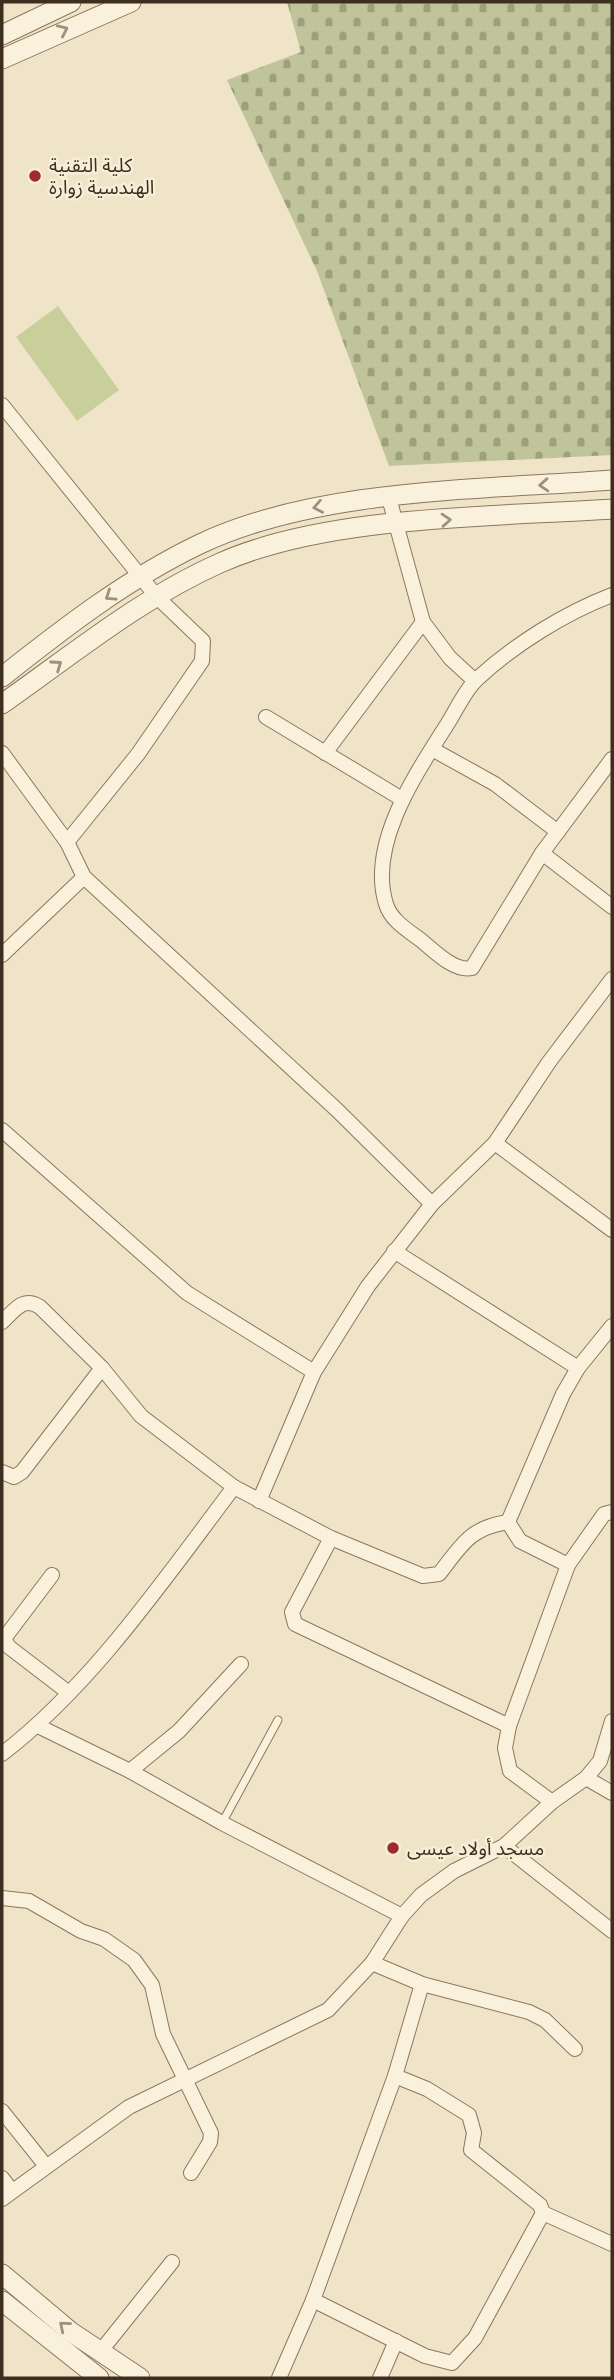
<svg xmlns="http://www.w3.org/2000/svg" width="614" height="2380" viewBox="0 0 614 2380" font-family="Merriweather,'Noto Sans Arabic',serif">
	<defs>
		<pattern id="cemetery-stones" width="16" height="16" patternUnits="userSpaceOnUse" patternTransform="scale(1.75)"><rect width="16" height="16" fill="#bfc49a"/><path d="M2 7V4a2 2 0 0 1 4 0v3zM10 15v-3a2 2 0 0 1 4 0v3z" fill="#9ca07d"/></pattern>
	</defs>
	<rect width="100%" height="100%" fill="#f0e4c8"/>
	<polygon fill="url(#cemetery-stones)" points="287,2 612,2 612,455 389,466 317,271 227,80 301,52"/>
	<polygon fill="#c9cf9b" points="58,306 119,390 77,421 16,337"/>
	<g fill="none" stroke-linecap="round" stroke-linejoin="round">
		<g stroke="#8d765c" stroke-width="9">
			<polyline id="service" points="222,1823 278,1720"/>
		</g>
		<g stroke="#8d765c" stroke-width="16">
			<g id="minor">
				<polyline points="2,405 157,597 203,641 202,661 138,754 67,842"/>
				<polyline points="389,498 423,622 450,658 475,681"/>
				<path d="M612,595C565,613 515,644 477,679C465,690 457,709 448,723C418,771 367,843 386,904C391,921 409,931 422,941C435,952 455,972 472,968L542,853L612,759"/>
				<polyline points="266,717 402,799"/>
				<polyline points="432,749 495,784 558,832"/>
				<polyline points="2,753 67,842 84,877 337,1110 432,1204"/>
				<polyline points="325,753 423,622"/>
				<polyline points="542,853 612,907"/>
				<polyline points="2,955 84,877"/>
				<polyline points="2,1130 187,1293 314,1372"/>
				<polyline points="495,1143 612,1230"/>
				<polyline points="394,1251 578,1368"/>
				<path d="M2,1322C15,1310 23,1296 40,1307L102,1368L141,1416L234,1487L331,1538L423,1576L439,1574C462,1545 469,1528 508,1522"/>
				<polyline points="2,1472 14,1477 22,1472 102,1368"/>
				<polyline points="259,1501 314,1372 368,1286 432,1204 495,1143 549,1062 612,979"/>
				<polyline points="331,1538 292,1612 295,1624 509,1726 505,1748 510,1771 552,1802"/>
				<polyline points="568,1565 604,1514 612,1512"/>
				<polyline points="2,1636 9,1647 69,1693"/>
				<polyline points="3,1640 52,1575"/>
				<polyline points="509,1726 568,1565 520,1541 508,1522 563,1394 578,1368 612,1326"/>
				<path d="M2,1754C93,1684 165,1578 234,1487"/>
				<polyline points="130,1771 179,1731 241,1664"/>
				<polyline points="586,1778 612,1793"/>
				<polyline points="504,1846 612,1931"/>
				<polyline points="2,1898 29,1901 81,1931 104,1939 134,1960 152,1985 163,2034 211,2133 210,2142 191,2173"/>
				<polyline points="402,1916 421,1895 454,1871 504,1846 552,1802 586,1778 600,1761 612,1721"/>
				<polyline points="372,1963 422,1984 529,2012 545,2020 575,2049"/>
				<polyline points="422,1984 395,2076 427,2089 469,2115 474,2133 471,2150 540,2205 543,2213 612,2244"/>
				<polyline points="2,2111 46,2166"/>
				<polyline points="2,2178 12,2191"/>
				<polyline points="2,2199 129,2107 328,2010 372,1963 402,1916 222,1823 130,1771 38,1726"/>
				<polyline points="313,2300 425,2356 452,2363 475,2338 543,2213"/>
				<polyline points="100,2352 172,2262"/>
				<polyline points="279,2378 313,2300 395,2076"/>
				<polyline points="380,2378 396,2341"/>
			</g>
		</g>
		<g stroke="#8d765c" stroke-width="21">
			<g id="tertiary">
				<polyline points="2,35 71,2"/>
				<polyline points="2,59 131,2"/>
				<path d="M2,677C65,627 127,579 200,544C318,488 482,490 612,480"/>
				<path d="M2,704C72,655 141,598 220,563C327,515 494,517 612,509"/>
				<polyline points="2,2274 71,2332 140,2378"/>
				<polyline points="2,2301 99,2378"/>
			</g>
		</g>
		<use href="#service" stroke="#faf1dc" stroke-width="7"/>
		<use href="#minor" stroke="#faf1dc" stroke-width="14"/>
		<use href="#tertiary" stroke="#faf1dc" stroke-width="19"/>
	</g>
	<defs><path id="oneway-chevron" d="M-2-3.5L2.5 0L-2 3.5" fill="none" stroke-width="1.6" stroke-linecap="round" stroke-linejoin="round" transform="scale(1.75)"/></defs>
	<g stroke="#9c907e">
		<use href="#oneway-chevron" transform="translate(63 30) rotate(-25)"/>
		<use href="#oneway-chevron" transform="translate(544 485) rotate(176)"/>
		<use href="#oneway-chevron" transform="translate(318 507) rotate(169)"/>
		<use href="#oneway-chevron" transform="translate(446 520) rotate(-4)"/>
		<use href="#oneway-chevron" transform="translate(110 596) rotate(146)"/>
		<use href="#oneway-chevron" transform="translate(57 665) rotate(-35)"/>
		<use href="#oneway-chevron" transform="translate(64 2326) rotate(-140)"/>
	</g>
	<g fill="#9e2a2b" stroke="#f7eed8" stroke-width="2.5">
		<circle cx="35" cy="176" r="7"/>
		<circle cx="393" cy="1848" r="7"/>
	</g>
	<g text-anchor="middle" stroke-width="5" stroke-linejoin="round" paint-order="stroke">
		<g font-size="19" fill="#3d2e20" stroke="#f7eed8" text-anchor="start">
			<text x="49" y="172">كلية التقنية<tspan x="49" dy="22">الهندسية زوارة</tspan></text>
			<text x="407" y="1855">مسجد أولاد عيسى</text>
		</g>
	</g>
	<rect width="614" height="2380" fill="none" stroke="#3d2e20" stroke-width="7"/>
</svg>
